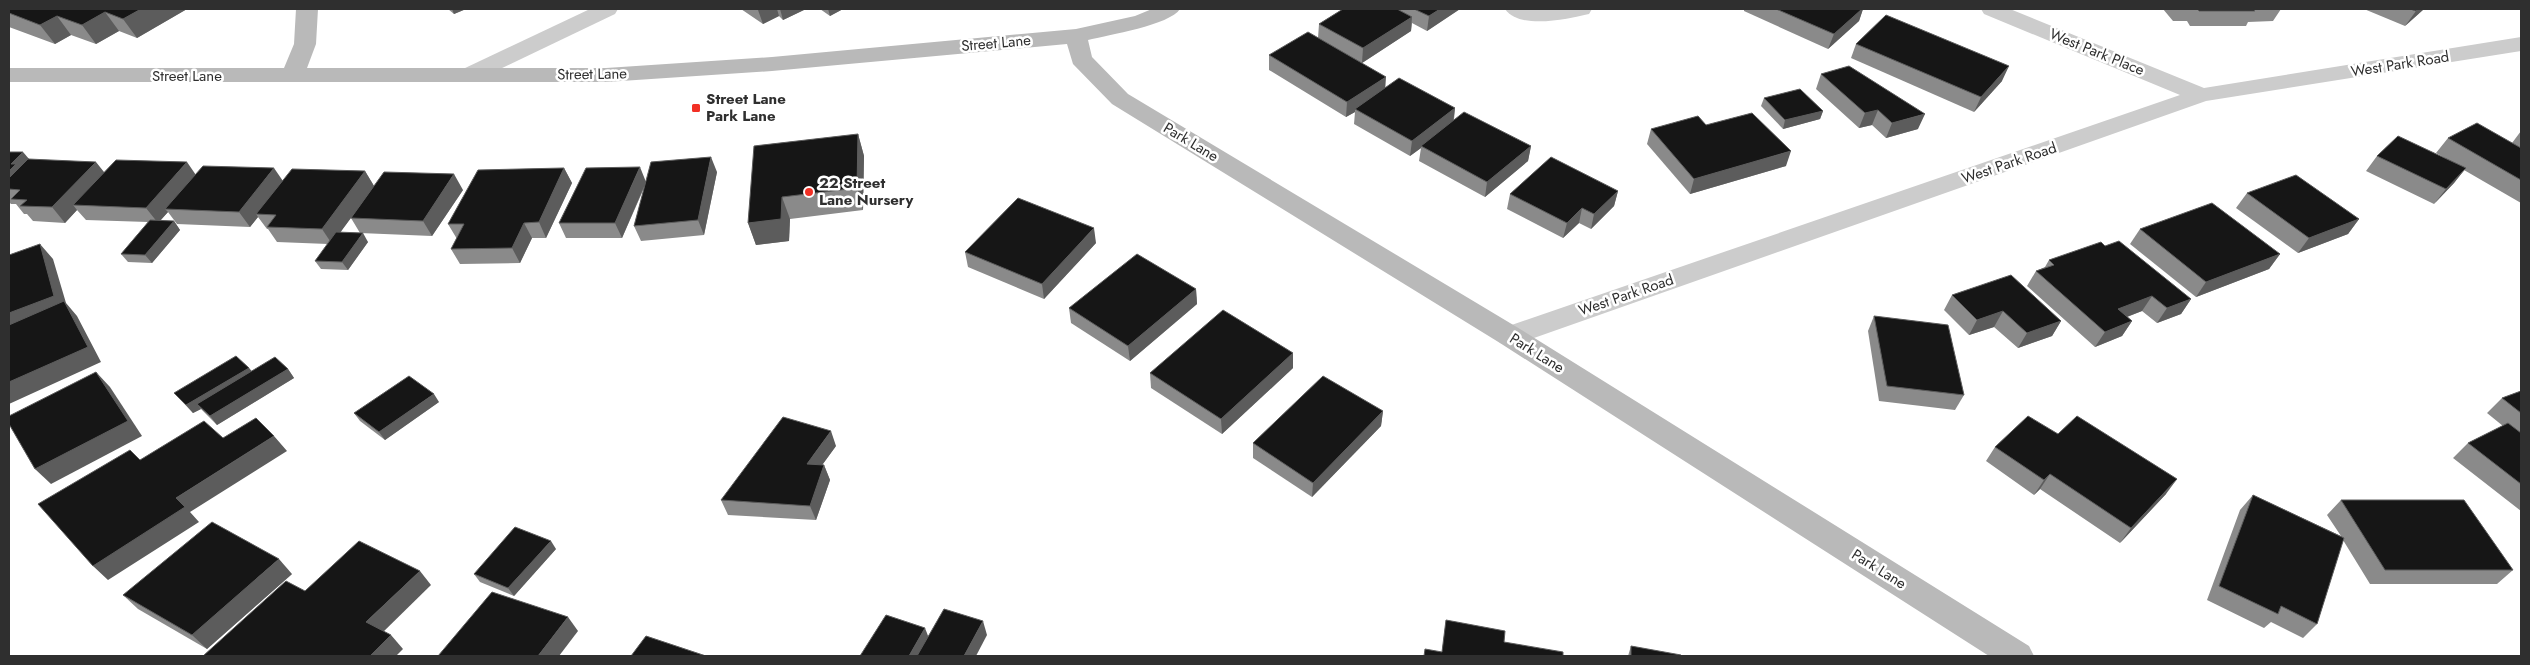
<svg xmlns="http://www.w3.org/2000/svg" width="2530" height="665" viewBox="0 0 2530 665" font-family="Jost,sans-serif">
	<rect width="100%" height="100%" fill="#fff"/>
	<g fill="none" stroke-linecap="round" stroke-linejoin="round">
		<path fill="#ccc" fill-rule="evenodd" d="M1505,9H1592L1589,14C1568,19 1519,30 1505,9Z"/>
		<g fill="#ccc" fill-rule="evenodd">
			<polygon points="590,9 618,9 615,14 479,79 471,81 463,79 460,74 463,69"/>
			<polygon points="1981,9 2010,9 2204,88 2521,37 2521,51 2206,101 1520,343 1510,346 1500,343 1496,336 1500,329 2180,95 1984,14"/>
		</g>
		<path fill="#b9b9b9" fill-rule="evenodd" d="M296,9H318L316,44L307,68H606L772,57L1076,29L1135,16L1152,9H1180C1170,25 1108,35 1088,40L1092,57L1128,94L1520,329L2029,646L2034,656H1989L1500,343L1112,104L1073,64L1067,44L772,71L606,82H9V68H284L294,44Z"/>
	</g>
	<g fill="#8a8a8a">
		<polygon points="9,9 187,9 137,38 119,31 96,44 71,35 55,44 9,27"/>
		<polygon points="448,9 466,9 454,14"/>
		<polygon points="741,9 806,9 783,20 779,16 763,24"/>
		<polygon points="820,9 843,9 830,16"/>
		<polygon points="1343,9 1460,9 1427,31 1412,23 1411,31 1362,63 1385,87 1455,108 1454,120 1531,146 1528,161 1485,197 1419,161 1421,148 1410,156 1354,124 1355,112 1346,117 1269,70 1269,55 1318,38 1319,24"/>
		<polygon points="1744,9 1863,9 1859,21 1828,49 1744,11"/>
		<polygon points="2163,9 2281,9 2273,21 2248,22 2246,26 2190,26 2187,21 2173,21"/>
		<polygon points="2364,9 2424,9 2405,26"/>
		<polygon points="1856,44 2002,81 1974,112 1851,58"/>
		<polygon points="1821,74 1918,129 1886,138 1872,125 1859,128 1816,89"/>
		<polygon points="1764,98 1823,111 1820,119 1783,129 1761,106"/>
		<polygon points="1706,125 1786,166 1690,194 1647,144 1651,129"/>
		<polygon points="2521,131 2521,203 2464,170 2454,183 2434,204 2366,171 2377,156 2445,158 2436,153 2448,138 2512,143"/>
		<polygon points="858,134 864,156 863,210 790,219 789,241 756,245 748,223"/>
		<polygon points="9,152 29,159 104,172 195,175 283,181 365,171 374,186 463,190 432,236 360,233 351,218 340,232 368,242 348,270 321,269 315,261 328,244 277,242 268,229 267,229 258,217 250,227 177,224 168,212 160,221 174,221 180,230 152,263 128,262 121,254 148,222 86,220 77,210 65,223 33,221 27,214 24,214 16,204 11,204 9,202"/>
		<polygon points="564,168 572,183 546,238 532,238 520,263 460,264 451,249 457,239 448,224"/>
		<polygon points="717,172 704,235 641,241 634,226 645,186 622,238 566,238 559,223 646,182"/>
		<polygon points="1618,191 1614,206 1591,229 1579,223 1563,238 1507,209 1510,194"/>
		<polygon points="2247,193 2359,219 2348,234 2298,253 2236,208"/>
		<polygon points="2140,229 2280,254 2269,269 2196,297 2130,244"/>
		<polygon points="1096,243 1044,299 968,267 965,252"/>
		<polygon points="2105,246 2191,299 2181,314 2157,323 2142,311 2127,317 2132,321 2122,336 2095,347 2027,286 2036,271 2045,267 2049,260"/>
		<polygon points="1196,289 1197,304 1130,361 1071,323 1069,308"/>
		<polygon points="1952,295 2061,321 2052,336 2018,348 1994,327 1969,335 1944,310"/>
		<polygon points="1874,316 1964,395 1955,410 1879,401 1868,331"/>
		<polygon points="1293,353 1293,368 1222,434 1151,388 1150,373"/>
		<polygon points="249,368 251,371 288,369 294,378 217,425 201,409 193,413 174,393"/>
		<polygon points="2521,391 2521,511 2453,458 2468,443 2503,426 2487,413 2502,398"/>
		<polygon points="439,402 385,440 360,421 354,413"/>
		<polygon points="1383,411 1381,426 1312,497 1253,458 1253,443"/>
		<polygon points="2058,434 2166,494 2120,543 2040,489 2034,495 1986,461 1995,447"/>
		<polygon points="836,446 822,465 824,465 830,480 816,520 728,515 721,500"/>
		<polygon points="2253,495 2341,536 2327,515 2341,500 2513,570 2497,584 2370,584 2343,540 2317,624 2303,638 2271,622 2264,628 2207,600 2240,510"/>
		<polygon points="556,549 514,596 480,582 474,574"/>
		<polygon points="292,574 207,649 138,609 123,595"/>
		<polygon points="1446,620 1504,642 1442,652"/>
		<polygon points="1631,646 1681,656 1628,656"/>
	</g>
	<g fill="#5c5c5c">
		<polygon points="141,9 187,9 137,38 123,19"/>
		<polygon points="452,9 466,9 454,14"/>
		<polygon points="760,9 777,9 779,16 763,24 758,10"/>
		<polygon points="780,9 806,9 783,20"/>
		<polygon points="828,9 843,9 830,16"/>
		<polygon points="1440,9 1460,9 1427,31 1429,16"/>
		<polygon points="1862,9 1863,9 1859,21 1828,49 1834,34"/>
		<polygon points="2418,9 2424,9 2405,26 2416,11"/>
		<polygon points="105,12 119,31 96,44 82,25"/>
		<polygon points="57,16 71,35 55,44 40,25"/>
		<polygon points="1412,17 1411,31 1362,63 1363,48"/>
		<polygon points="2009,66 2002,81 1974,112 1981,97"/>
		<polygon points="1386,77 1385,92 1355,109 1355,112 1346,117 1347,102"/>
		<polygon points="1455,108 1453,123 1421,146 1421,148 1410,156 1412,141"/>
		<polygon points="1878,110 1872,125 1859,128 1865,113"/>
		<polygon points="1823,111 1820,119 1783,129 1785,120"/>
		<polygon points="1925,114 1918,129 1886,138 1892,123"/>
		<polygon points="858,134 864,156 863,210 857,188"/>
		<polygon points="1531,146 1528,161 1485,197 1487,182"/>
		<polygon points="1791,151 1786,166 1690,194 1694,179"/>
		<polygon points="23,152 36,167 9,189 9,171 11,164"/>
		<polygon points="711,157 717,172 704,235 698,220"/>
		<polygon points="96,162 108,177 73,205 77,210 65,223 52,207"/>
		<polygon points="187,162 198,178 165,209 168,212 158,223 146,208"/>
		<polygon points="640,167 646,182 622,238 615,223"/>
		<polygon points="274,168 285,184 256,214 258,217 250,227 239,212"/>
		<polygon points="564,168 572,183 546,238 539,222"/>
		<polygon points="2466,168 2454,183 2434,204 2446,189"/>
		<polygon points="365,171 374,186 332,244 322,229"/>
		<polygon points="454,174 463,190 432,236 423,221"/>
		<polygon points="1618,191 1614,206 1591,229 1594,214"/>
		<polygon points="782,197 790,219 789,241 756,245 748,223"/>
		<polygon points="1582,208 1579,223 1563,238 1567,223"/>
		<polygon points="2359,219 2348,234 2298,253 2309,238"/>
		<polygon points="174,221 180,230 152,263 145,255"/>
		<polygon points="524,223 532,238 520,263 512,248"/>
		<polygon points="1094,228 1096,243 1044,299 1042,284"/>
		<polygon points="363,233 368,242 348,270 342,262"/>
		<polygon points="40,244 53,259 66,303 77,316 101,362 9,404 9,313"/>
		<polygon points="2280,254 2269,269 2196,297 2206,282"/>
		<polygon points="1196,289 1197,304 1130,361 1128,346"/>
		<polygon points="2152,296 2142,311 2108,324 2118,309"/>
		<polygon points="2191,299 2181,314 2157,323 2167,308"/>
		<polygon points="2003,311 1994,327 1969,335 1977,320"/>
		<polygon points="2061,321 2052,336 2018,348 2027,333"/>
		<polygon points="2132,321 2122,336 2095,347 2105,332"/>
		<polygon points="1293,353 1293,368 1222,434 1221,419"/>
		<polygon points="249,368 256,376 197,404 201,409 193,413 186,405"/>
		<polygon points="288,369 294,378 217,425 210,416"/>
		<polygon points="96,372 110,387 142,436 51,484 35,469"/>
		<polygon points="434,394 439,402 385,440 379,432"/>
		<polygon points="1383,411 1381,426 1312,497 1313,483"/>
		<polygon points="831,431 836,446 812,479 807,464"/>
		<polygon points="274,436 287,451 190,512 199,522 108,580 93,566 176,498"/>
		<polygon points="824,465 830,480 816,520 810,506"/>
		<polygon points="2050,474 2040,489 2034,495 2044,480"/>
		<polygon points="2177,479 2166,494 2120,543 2131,528"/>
		<polygon points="551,541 556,549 514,596 508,588"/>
		<polygon points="279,559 292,574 207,649 192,635"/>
		<polygon points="420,571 431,585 379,636 366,622"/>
		<polygon points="568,617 578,631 559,656 538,656"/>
		<polygon points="983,621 987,635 976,656 964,656"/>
		<polygon points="925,628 930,641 922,656 909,656"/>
		<polygon points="391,635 403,649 396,656 370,656"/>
	</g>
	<g fill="#161616" stroke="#5c5c5c">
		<polygon points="9,9 141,9 123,19 105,12 82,25 57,16 40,25 9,13"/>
		<polygon points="1343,9 1397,9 1412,17 1363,48 1319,24"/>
		<polygon points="1414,9 1440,9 1429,16"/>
		<polygon points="1776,9 1862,9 1834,34"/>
		<polygon points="2197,9 2253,9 2255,11 2199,11"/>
		<polygon points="2410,9 2418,9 2416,11"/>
		<polygon points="1886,15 2009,66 1981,97 1856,44"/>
		<polygon points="1308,32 1386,77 1347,102 1269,55"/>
		<polygon points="1849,66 1925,114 1892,123 1878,110 1865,113 1821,74"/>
		<polygon points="1399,78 1455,108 1412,141 1355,109"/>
		<polygon points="1800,89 1823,111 1785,120 1764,98"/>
		<polygon points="1464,112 1531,146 1487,182 1421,146"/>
		<polygon points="1752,113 1791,151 1694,179 1651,129 1698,116 1706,125"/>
		<polygon points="2477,123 2521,148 2521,180 2448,138"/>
		<polygon points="858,134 857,188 782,197 781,219 748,223 754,146"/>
		<polygon points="2398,136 2466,168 2446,189 2377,156"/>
		<polygon points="9,152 23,152 11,164 16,164 9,171"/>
		<polygon points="711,157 698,220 634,226 651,162"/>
		<polygon points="1551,157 1618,191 1594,214 1582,208 1567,223 1510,194"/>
		<polygon points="28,159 96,162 52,207 20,206 27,200 11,199 20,190 9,189 9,178"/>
		<polygon points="116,160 187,162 146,208 73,205"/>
		<polygon points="203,166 274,168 239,212 165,209"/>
		<polygon points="640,167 615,223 559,223 586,168"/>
		<polygon points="564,168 539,222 524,223 512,248 451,249 464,224 448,224 478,170"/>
		<polygon points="292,169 365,171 322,229 267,227 276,215 256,214"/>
		<polygon points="384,172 454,174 423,221 351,218"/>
		<polygon points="2296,175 2359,219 2309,238 2247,193"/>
		<polygon points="1018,198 1094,228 1042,284 965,252"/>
		<polygon points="2212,203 2280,254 2206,282 2140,229"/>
		<polygon points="150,220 174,221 145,255 121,254"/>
		<polygon points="336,232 363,233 342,262 315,261"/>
		<polygon points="2119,241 2191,299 2167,308 2152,296 2118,309 2132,321 2105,332 2036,271 2054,265 2049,260 2101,242 2105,246"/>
		<polygon points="40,244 54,296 9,313 9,255"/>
		<polygon points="1137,254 1196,289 1128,346 1069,308"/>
		<polygon points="2011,275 2061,321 2027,333 2003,311 1977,320 1952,295"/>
		<polygon points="64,301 88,347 9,382 9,325"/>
		<polygon points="1223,310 1293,353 1221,419 1150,373"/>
		<polygon points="1874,316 1948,325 1964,395 1887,386"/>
		<polygon points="236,356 249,368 186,405 174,393"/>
		<polygon points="275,357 288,369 210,416 197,404"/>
		<polygon points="96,372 128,421 35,469 9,424 9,416"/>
		<polygon points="409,376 434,394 379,432 354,413"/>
		<polygon points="1323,376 1383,411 1313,483 1253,443"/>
		<polygon points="2521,391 2521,413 2502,398"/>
		<polygon points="2028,416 2058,434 2077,416 2177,479 2131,528 2050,474 2044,480 1995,447"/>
		<polygon points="783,417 831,431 807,464 824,465 810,506 721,500"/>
		<polygon points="256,418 274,436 176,498 185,507 93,566 38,504 130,450 140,460 204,421 223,438"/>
		<polygon points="2508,423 2521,433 2521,484 2468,443"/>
		<polygon points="2253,495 2344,538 2317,624 2281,606 2278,614 2219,586"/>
		<polygon points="2341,500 2464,500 2513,570 2385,570"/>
		<polygon points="212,522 279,559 192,635 123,595"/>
		<polygon points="515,527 551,541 508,588 474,574"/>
		<polygon points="359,541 420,571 366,622 391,635 370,656 203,656 286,581 305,591"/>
		<polygon points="492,592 568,617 538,656 438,656"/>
		<polygon points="944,609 983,621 964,656 917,656"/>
		<polygon points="886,615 925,628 909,656 860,656"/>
		<polygon points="1446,620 1505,631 1504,642 1563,652 1563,656 1424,656 1425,649 1442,652"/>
		<polygon points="646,636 706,656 631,656"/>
		<polygon points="1631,646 1681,655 1681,656 1631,656"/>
	</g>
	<g fill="#f23025" stroke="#fff" stroke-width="2">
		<rect x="691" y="103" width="10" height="10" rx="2.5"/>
		<circle cx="809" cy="192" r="5"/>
	</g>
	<g text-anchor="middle" stroke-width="5" stroke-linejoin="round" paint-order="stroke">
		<g font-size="15" fill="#2f2f2f" stroke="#fff">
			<text transform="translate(996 43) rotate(-5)" y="5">Street Lane</text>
			<text transform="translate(2097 52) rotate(22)" y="5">West Park Place</text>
			<text transform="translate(2400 64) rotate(-9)" y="5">West Park Road</text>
			<text transform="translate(592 74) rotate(-1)" y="5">Street Lane</text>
			<text x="187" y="81">Street Lane</text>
			<text transform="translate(1191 142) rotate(31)" y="5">Park Lane</text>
			<text transform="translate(2009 163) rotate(-19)" y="5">West Park Road</text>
			<text transform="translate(1626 295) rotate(-19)" y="5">West Park Road</text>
			<text transform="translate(1537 353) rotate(32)" y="5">Park Lane</text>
			<text transform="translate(1879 569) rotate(32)" y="5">Park Lane</text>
		</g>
		<g font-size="15" font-weight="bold" fill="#2f2f2f" stroke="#fff" text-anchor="start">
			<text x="706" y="104">Street Lane<tspan x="706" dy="17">Park Lane</tspan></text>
			<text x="819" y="188">22 Street<tspan x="819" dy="17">Lane Nursery</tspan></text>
		</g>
	</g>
	<rect width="2530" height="665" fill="none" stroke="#2f2f2f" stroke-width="20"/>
</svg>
